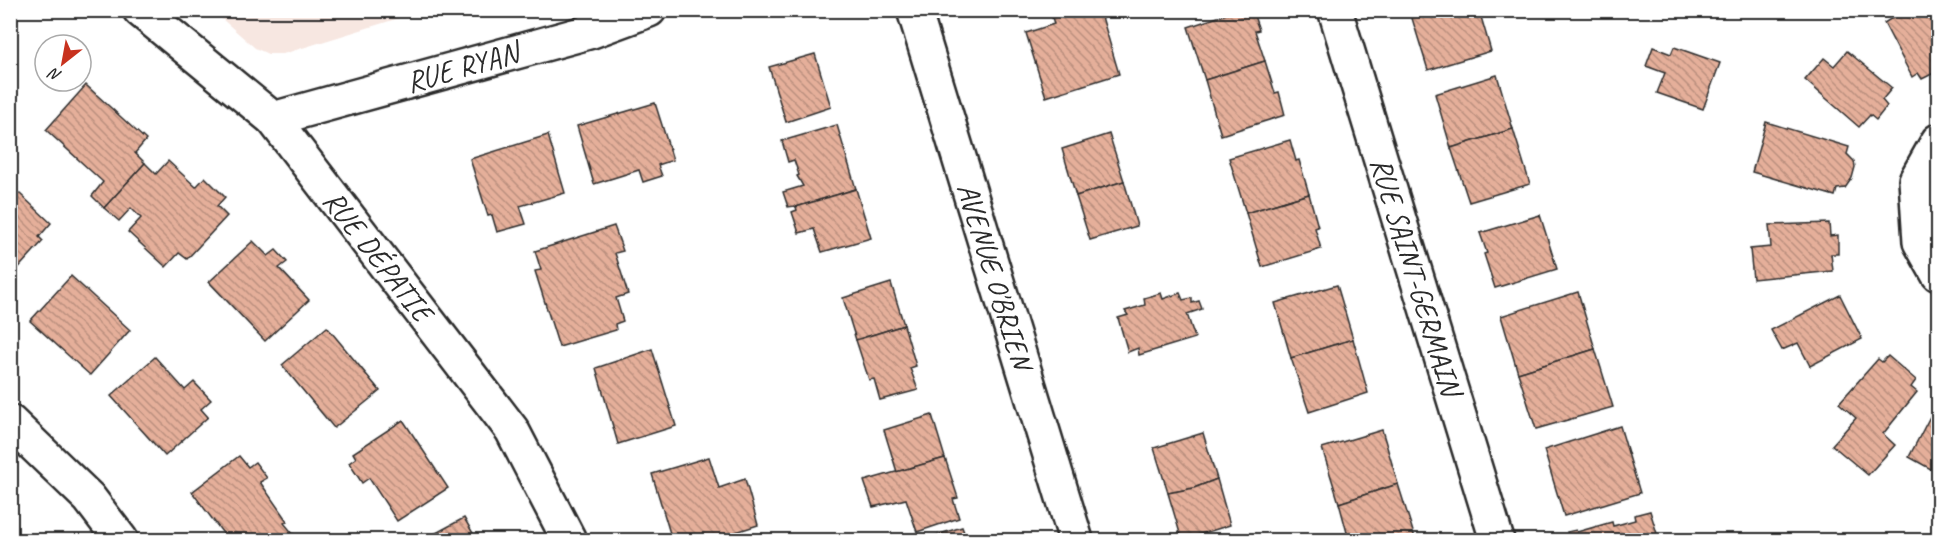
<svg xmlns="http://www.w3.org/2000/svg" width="1949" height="551" viewBox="0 0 1949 551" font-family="Caveat,sans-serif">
	<defs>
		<pattern id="building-back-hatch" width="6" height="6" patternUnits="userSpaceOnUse" patternTransform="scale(1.5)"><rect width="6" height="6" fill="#e5af9a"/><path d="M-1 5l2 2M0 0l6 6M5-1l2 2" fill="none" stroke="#ba8f7e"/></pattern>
	</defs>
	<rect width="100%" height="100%" fill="#fff"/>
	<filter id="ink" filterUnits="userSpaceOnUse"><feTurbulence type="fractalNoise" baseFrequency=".0167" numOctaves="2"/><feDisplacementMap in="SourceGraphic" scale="12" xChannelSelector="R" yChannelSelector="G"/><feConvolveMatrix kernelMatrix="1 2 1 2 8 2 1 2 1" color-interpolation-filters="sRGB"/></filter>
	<g filter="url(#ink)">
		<polygon fill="#f7e7e1" points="213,11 422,11 283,54 268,54 255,48"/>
		<g fill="url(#building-back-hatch)" stroke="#2b2b2b" stroke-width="1.5">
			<polygon points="1050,10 1100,10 1119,74 1046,97 1026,33 1054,24"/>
			<polygon points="1239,10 1252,10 1259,30 1255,31 1265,61 1205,80 1188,27"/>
			<polygon points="1425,10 1479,10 1491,51 1428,70 1411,15"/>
			<polygon points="1905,10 1934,10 1938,19 1938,71 1922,79 1918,73 1912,77 1884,23"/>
			<polygon points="1653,47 1671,54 1674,47 1720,63 1703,109 1657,93 1665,73 1646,66"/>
			<polygon points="1847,51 1892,88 1882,100 1887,106 1876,120 1870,115 1859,127 1805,80 1824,58 1834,66"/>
			<polygon points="815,54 831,107 786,122 769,67"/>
			<polygon points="1265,61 1275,93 1279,92 1285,115 1221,135 1205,80"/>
			<polygon points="1497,75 1513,129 1451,148 1435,94"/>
			<polygon points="86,85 146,140 135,153 145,163 104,208 92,196 103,182 46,130"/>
			<polygon points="655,103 673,160 658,165 662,176 643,182 639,170 594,184 577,126"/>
			<polygon points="1766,122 1849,147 1847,154 1854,161 1855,167 1852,178 1845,188 1837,189 1835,196 1752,172"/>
			<polygon points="837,125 856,189 796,207 795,206 788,207 783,192 803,186 797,176 799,175 794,160 788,162 782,141"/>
			<polygon points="1513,129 1530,184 1469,202 1451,148"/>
			<polygon points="1109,134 1124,181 1076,196 1062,149"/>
			<polygon points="548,135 565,193 520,206 526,224 497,232 492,215 488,216 470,159"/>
			<polygon points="1290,140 1296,161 1299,160 1309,194 1246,213 1229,158"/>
			<polygon points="168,161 196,187 205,177 225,197 217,206 227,216 187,259 179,253 166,267 128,232 141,218 131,208 119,221 104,208 145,163 156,174"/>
			<polygon points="1124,181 1137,226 1090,240 1076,196"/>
			<polygon points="856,189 871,238 822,252 814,229 799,233 792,212 797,210 796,207"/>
			<polygon points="19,193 51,223 39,237 43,241 10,277 10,203"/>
			<polygon points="1309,194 1318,227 1315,228 1321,249 1262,267 1246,213"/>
			<polygon points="1540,215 1557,269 1495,288 1484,254 1487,253 1480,233"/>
			<polygon points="1829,223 1830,236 1838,235 1838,254 1831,254 1833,271 1753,279 1750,249 1771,247 1769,225"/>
			<polygon points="614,226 623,251 615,253 628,294 616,298 623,321 615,324 616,330 559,347 535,271 541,270 535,251"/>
			<polygon points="253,241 268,256 276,250 287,262 279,268 309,300 265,341 209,282"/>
			<polygon points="71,276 130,330 90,375 30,321"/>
			<polygon points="891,283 904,325 856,340 843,298"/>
			<polygon points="1337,285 1353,339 1291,358 1275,303"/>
			<polygon points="1578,292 1595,349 1518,373 1501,316"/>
			<polygon points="1161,293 1163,299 1180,293 1183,300 1192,298 1192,303 1199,301 1202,309 1187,314 1195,338 1139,355 1138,348 1128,352 1118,318 1128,315 1125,311 1145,305 1144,298"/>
			<polygon points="1840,295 1862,339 1810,366 1798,343 1782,350 1771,330"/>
			<polygon points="904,325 916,366 910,368 918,390 880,400 874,379 869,380 856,340"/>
			<polygon points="327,327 380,391 334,428 282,365"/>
			<polygon points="1353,339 1368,393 1309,412 1291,358"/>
			<polygon points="652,349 676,426 618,444 596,368"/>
			<polygon points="1595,349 1613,407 1536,429 1518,373"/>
			<polygon points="1888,356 1916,380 1911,387 1917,392 1883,434 1895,445 1868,475 1832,445 1856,418 1839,403 1878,359 1882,362"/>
			<polygon points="155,357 185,390 194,382 211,400 201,409 208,417 165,456 111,396"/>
			<polygon points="1936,405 1938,407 1938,473 1909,457"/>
			<polygon points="932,415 945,458 897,472 884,430"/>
			<polygon points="403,420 448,488 397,521 369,478 362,483 349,463 356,458 353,453"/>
			<polygon points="1620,426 1640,493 1564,516 1544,450"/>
			<polygon points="1382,430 1398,484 1339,503 1322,448"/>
			<polygon points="1203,433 1217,479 1194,488 1168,493 1154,448"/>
			<polygon points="239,456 248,467 255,462 267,478 260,482 287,521 284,523 294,535 286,540 228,540 192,492"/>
			<polygon points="709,457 719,488 745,479 758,525 711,540 672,540 652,474"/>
			<polygon points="945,458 958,498 953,499 959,518 917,532 906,499 873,507 864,481"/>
			<polygon points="1217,479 1230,525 1182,540 1168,493 1194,488"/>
			<polygon points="1398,484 1415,538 1407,540 1349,540 1339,503"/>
			<polygon points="1650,511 1659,540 1570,540 1567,532 1576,530 1577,532 1612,522 1613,526 1635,520 1634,515"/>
			<polygon points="464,518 477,540 423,540"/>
			<polygon points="962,527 967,540 921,540"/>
		</g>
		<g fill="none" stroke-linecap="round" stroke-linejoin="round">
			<g stroke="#2b2b2b" stroke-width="21">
				<polyline id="service" points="585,10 592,31"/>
			</g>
			<g stroke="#2b2b2b" stroke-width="38">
				<g id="minor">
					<polyline points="140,10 273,119 512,430 569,540"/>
					<polyline points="1335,10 1497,540"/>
					<polyline points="273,119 592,31 649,10"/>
					<polyline points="1938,141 1916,180 1920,242 1938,274"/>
					<polyline points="10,422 89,498 121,540"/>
				</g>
			</g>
			<g stroke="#2b2b2b" stroke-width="38">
				<polyline id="tertiary" points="914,10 1076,540"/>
			</g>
			<use href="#service" stroke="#fff" stroke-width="16"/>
			<use href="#minor" stroke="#fff" stroke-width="33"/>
			<use href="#tertiary" stroke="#fff" stroke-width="33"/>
		</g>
	</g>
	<g text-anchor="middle" stroke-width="4.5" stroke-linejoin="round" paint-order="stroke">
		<g font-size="30" fill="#2b2b2b" stroke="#fff">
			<text transform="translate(462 67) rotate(-16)" y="10">RUE RYAN</text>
			<text transform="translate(378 256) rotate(52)" y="10">RUE DÉPATIE</text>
			<text transform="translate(995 276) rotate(73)" y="10">AVENUE O'BRIEN</text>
			<text transform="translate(1416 276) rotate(73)" y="10">RUE SAINT-GERMAIN</text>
		</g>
	</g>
	<rect width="1949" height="551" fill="none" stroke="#fff" stroke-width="36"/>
	<rect x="18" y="18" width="1913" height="515" fill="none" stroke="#2b2b2b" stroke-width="2" filter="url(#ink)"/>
	<g transform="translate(63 63) rotate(211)"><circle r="28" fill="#ffffff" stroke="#aaaaaa" stroke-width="1.5"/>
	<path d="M0-4.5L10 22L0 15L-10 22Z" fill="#c8321e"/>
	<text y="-9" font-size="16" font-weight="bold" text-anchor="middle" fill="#2b2b2b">N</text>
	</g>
</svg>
